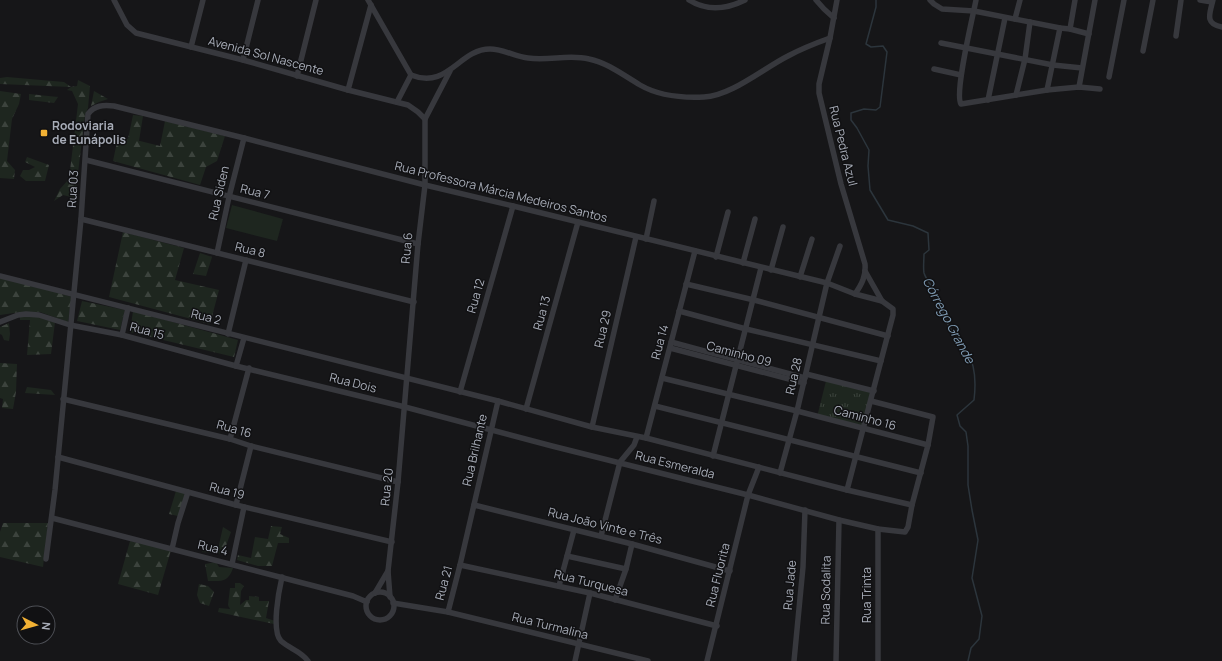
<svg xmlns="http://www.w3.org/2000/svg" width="1222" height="661" viewBox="0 0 1222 661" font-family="Manrope,sans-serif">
	<defs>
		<pattern id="forest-firs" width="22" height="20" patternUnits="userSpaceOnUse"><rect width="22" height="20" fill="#1e261f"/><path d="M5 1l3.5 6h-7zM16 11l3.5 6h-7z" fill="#3c433d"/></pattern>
		<pattern id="park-tufts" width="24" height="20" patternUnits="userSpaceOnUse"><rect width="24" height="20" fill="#1e261f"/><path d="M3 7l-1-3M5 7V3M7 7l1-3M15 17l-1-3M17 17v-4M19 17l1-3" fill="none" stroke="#3c433d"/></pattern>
	</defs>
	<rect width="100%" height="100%" fill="#161618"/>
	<polygon fill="#1e261f" points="232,205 283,219 277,241 226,228"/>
	<g fill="url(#forest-firs)">
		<polygon points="7,77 64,82 71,87 77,86 78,80 90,86 88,108 85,115 75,198 63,195 54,201 60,189 69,179 78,104 72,91 67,90 71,87 0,84 0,78"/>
		<polygon points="0,91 21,94 19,104 12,119 7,161 15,170 14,179 0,178"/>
		<polygon points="94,91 108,99 99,102 91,106"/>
		<polygon points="29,94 58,97 54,103 29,100"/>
		<polygon points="133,115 143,116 139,141 136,140 160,146 165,121 225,136 217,161 206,167 200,185 113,161 118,137 128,139"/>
		<polygon points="27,157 49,165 45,181 26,181 20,176 23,170 29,170 35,167 25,162"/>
		<polygon points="123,232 184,248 175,280 219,290 210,324 109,297"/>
		<polygon points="200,253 212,257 206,276 193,274"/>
		<polygon points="0,277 11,279 72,297 68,322 40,312 21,312 0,315"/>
		<polygon points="82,301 125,310 120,330 77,321"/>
		<polygon points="133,311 238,340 234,357 130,332"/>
		<polygon points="30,316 39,317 55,322 51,354 27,355 30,320 20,320 20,317"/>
		<polygon points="9,323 10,334 9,341 4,340 2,335 0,334 0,327"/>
		<polygon points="0,363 17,364 16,392 13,409 2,408 3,399 0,398"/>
		<polygon points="27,387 51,390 55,395 25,393"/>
		<polygon points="176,491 186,493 178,516 169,514"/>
		<polygon points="3,523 48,523 43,567 0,557 0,532"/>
		<polygon points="271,526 282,527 280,534 289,538 289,543 278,543 272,566 258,566 237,560 238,555 251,558 255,537 268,539"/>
		<polygon points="223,527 231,532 223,554 202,552 203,547 218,549"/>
		<polygon points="130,541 171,550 158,595 118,584"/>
		<path d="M216,562L219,567L233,568C228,583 221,581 208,581L205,564Z"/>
		<polygon points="235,583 240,583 244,586 241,591 240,605 246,600 249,600 249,596 259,597 259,601 269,601 266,618 275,621 274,624 218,612 219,608 230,609 228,605 230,588 235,588"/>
		<polygon points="199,584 208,586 214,592 209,606 200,603 197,595"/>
	</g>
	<polygon fill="url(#park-tufts)" points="826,381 871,392 862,428 817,417"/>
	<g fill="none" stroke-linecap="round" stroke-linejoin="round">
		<path stroke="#2c353c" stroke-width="1.5" d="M876,0V7L866,44L871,47L883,46L887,52L880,107L876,110L864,109L851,113V120L857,128L869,150L868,166L870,190L888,220L913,226L928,233L929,250L924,254C924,260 923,268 924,273C927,282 934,288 938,297C942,307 944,319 950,328C952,331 956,334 958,337C974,357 977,375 974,400L957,415L960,426L966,432L968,446V485L972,510L978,540L972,578L982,616L979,639L971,648L968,661"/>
		<g stroke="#37383d" stroke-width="5.5">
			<polyline points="114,0 127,25 136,33 243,60 348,90 408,105 418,112 425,119"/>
			<path d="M368,0L411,75C448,90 459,49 490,49C503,49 516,57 528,58C549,61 569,54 589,59C608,63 623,75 640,85C659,96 683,98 704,97C731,96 764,68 788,56C801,49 816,43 830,38"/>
			<path d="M689,0C708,12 727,9 745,0"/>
			<polyline points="816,0 824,9 834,18"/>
			<path d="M837,0L830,38L819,84V93L841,184L865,264C866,276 862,284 855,294"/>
			<polyline points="930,0 934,4 942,9 974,11 1060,28 1070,29 1089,34"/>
			<path d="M976,0C973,16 954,94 961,104L1047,90L1079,87L1100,89"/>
			<polyline points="1200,0 1212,2"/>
			<path d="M1213,0C1210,13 1204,24 1222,27"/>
			<polyline points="1015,19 1020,0"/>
			<polyline points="1070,29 1075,0"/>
			<polyline points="1176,36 1181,0"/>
			<polyline points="941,43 1053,65 1082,68"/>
			<polyline points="191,47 203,0"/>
			<polyline points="1143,51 1153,0"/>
			<polyline points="243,60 258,0"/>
			<polyline points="934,69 961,75"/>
			<polyline points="297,76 316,0"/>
			<polyline points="1109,77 1124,0"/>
			<polyline points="1079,87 1095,0"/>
			<polyline points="348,90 371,5"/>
			<polyline points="1047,90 1060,28"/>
			<polyline points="1016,95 1025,59 1030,22"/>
			<polyline points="988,100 1005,18"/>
			<polyline points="397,102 411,75"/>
			<polyline points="86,160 418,244"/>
			<polyline points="81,219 414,302"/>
			<polyline points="646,239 654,201"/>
			<polyline points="217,253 229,197 244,138"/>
			<polyline points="716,257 728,212"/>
			<polyline points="743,263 755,219"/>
			<polyline points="771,270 783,227"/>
			<polyline points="0,276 498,401 592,427 646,438 847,490 912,505 928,445 933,417 871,401"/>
			<polyline points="800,277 812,239"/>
			<polyline points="686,284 754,300 888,336"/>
			<polyline points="679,311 746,329 881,361"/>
			<polyline points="0,322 18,315 26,314 39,315 70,325 122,335 236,366 405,407 552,446 748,495 839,520 878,529 905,532 908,527 912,505"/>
			<polyline points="228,334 246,260"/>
			<polyline points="122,335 128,308"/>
			<polyline points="671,342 805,378"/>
			<polyline points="670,348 804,383"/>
			<polyline points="236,366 244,338"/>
			<polyline points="806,374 874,391"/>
			<polyline points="662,378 797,411 928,445"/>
			<polyline points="460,392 513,206"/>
			<polyline points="63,399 230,439 251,446 398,482"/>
			<polyline points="655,406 921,473"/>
			<polyline points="526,409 578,222"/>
			<polyline points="592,427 636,237"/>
			<polyline points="646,438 695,251"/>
			<polyline points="230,439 249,368"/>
			<polyline points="713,456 761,268"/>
			<polyline points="58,457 236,505 392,542"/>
			<polyline points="780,473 797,411 827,283 840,246"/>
			<polyline points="847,490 893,315 893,309 882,301 865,271"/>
			<polyline points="236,505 251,446"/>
			<polyline points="474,505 632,544 730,571"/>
			<polyline points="52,518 353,596 367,602"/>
			<polyline points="601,536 620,462 634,445 637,437"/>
			<polyline points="172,549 178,523 188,492"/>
			<polyline points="567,556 626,569"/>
			<path d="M46,559L55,490L81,219L88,114C95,105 103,105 114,106L244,138L425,185L513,206L827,283L855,294L882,301"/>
			<polyline points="232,564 244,507"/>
			<polyline points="460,565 590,593 717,626"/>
			<path d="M282,577C279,590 271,631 281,641C290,649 301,651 308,661"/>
			<polyline points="559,586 574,530"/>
			<circle cx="380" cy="606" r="14"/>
			<polyline points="375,593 388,571"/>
			<polyline points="390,597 388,571 398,482 418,244 425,185 425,119 450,71"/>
			<polyline points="615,600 626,569 632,544"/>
			<polyline points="393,603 448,612 460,565 498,401"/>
			<polyline points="448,612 648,661"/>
			<polyline points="575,661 590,593"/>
			<polyline points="707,661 748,495 759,467"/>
			<polyline points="794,661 803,567 805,510"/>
			<polyline points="836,661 839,520"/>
			<polyline points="878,661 878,529"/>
		</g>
	</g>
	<rect fill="#f2b134" stroke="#111113" stroke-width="1.5" x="40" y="129" width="8" height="8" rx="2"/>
	<g text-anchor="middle" stroke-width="3" stroke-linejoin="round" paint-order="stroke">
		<g font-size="12" fill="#a8adb8" stroke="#111113">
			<text transform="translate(266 56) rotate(15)" y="4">Avenida Sol Nascente</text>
			<text transform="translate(843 146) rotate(76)" y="4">Rua Pedra Azul</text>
			<text transform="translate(73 189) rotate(-86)" y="4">Rua 03</text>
			<text transform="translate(255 192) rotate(14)" y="4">Rua 7</text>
			<text transform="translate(501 192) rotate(14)" y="4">Rua Professora Márcia Medeiros Santos</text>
			<text transform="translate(219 193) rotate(-77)" y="4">Rua Siden</text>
			<text transform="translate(407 248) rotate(-85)" y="4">Rua 6</text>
			<text transform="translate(250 250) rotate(14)" y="4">Rua 8</text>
			<text transform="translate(476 296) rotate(-74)" y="4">Rua 12</text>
			<text transform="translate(542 313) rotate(-75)" y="4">Rua 13</text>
			<text transform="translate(206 317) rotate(14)" y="4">Rua 2</text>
			<text transform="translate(603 329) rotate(-77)" y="4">Rua 29</text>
			<text transform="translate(147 331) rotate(15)" y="4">Rua 15</text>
			<text transform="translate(660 342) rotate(-75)" y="4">Rua 14</text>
			<text transform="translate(739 354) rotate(15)" y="4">Caminho 09</text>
			<text transform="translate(794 376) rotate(-77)" y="4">Rua 28</text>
			<text transform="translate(353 383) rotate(14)" y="4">Rua Dois</text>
			<text transform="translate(865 418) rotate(15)" y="4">Caminho 16</text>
			<text transform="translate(234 429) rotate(16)" y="4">Rua 16</text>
			<text transform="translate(475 450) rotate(-77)" y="4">Rua Brilhante</text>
			<text transform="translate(675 465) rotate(14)" y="4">Rua Esmeralda</text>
			<text transform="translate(387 487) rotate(-84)" y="4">Rua 20</text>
			<text transform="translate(227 491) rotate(15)" y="4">Rua 19</text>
			<text transform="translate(605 526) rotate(14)" y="4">Rua João Vinte e Três</text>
			<text transform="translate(213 548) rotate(14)" y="4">Rua 4</text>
			<text transform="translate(718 575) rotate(-76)" y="4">Rua Fluorita</text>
			<text transform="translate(444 583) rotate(-75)" y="4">Rua 21</text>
			<text transform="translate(591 583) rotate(14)" y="4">Rua Turquesa</text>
			<text transform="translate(790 585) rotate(-85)" y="4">Rua Jade</text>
			<text transform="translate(826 590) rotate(-89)" y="4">Rua Sodalita</text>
			<text transform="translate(867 595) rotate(-90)" y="4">Rua Trinta</text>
			<text transform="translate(550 626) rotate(14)" y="4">Rua Turmalina</text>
		</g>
		<g font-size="12" font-weight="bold" fill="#a8adb8" stroke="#111113" text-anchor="start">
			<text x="52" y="130">Rodoviaria<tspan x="52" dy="14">de Eunápolis</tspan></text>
		</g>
		<g font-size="13" font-style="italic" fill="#7f9bb3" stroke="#111113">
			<text transform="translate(949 320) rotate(62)" y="5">Córrego Grande</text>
		</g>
	</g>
	<g transform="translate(36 625) rotate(96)"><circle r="19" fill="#111113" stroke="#4d4f55"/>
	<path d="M0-3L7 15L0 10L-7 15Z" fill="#f2b134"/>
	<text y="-6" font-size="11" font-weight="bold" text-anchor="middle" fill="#a8adb8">N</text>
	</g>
</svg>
